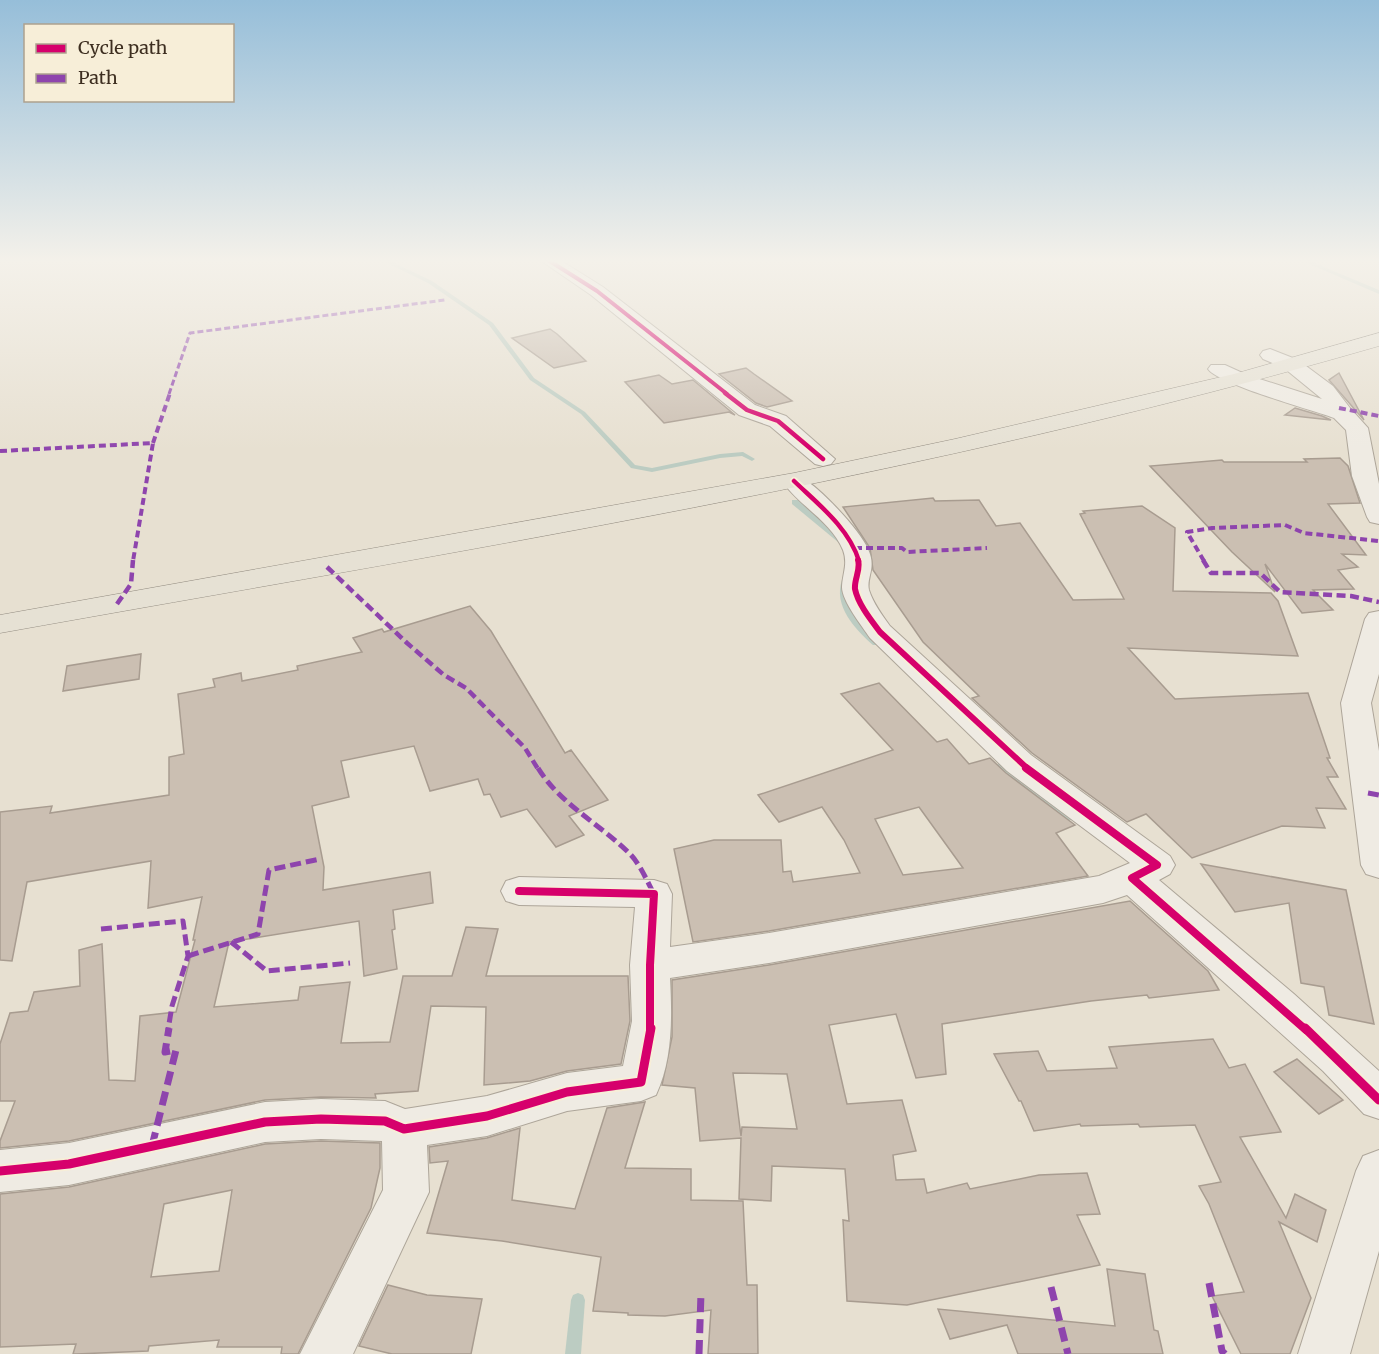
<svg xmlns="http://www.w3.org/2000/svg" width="1379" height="1354" viewBox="0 0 1379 1354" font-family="Merriweather,serif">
	<rect width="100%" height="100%" fill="#e7e0d1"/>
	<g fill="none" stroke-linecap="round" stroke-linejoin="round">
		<g fill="#bcccc2" fill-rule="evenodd">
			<polygon points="381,260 388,260 432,281 493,323 534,378 585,412 635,465 652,468 720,454 743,452 755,459 752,461 742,456 720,458 652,472 631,468 581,414 530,380 489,325 428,283"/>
			<polygon points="1300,260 1307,260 1379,290 1379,294"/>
			<polygon points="792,500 798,500 844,538 845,540 844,542 838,542 792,504"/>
			<path d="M842,580H845L849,582C845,608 860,625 879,641L880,643L879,645H873C855,629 833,606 842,580Z"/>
			<polygon points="1002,762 1005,763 1018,775 1073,814 1074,817 1073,820 1065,820 1010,779 997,765 999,763"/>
			<polygon points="578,1293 583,1295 585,1300 581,1354 565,1354 571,1300 573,1295"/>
		</g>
	</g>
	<g fill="#cbbfb2" stroke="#a89c90" stroke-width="1.5" fill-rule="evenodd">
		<polygon points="550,329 557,334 586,361 554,368 512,338"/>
		<polygon points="746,368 754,374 792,401 767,407 756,403 719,374"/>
		<polygon points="1339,373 1364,420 1329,380"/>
		<polygon points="659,375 672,384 693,380 735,415 729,412 664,423 625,382"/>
		<polygon points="1295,408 1322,416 1331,420 1285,415"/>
		<polygon points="1340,458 1348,466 1360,503 1328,504 1366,555 1342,554 1358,567 1338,570 1354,589 1313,590 1333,610 1302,613 1265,564 1275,592 1232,552 1150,466 1222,460 1224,462 1307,462 1304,459"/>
		<polygon points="933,498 935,501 979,500 996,526 1020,523 1073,600 1124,599 1080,514 1085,513 1083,511 1142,506 1175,528 1173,591 1271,593 1278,601 1298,656 1128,648 1175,699 1308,693 1330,758 1327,758 1338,777 1327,777 1346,809 1316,808 1325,828 1282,826 1192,858 1146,814 1127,822 1032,753 972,698 979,696 923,642 873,570 870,548 843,507"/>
		<polygon points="470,606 491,631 565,753 571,750 608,800 569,816 584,835 556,847 527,809 501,817 490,794 484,795 478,779 430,791 414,746 341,761 349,797 312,806 324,867 323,890 430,872 433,903 393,910 395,929 392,930 397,969 364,976 359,921 229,942 214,1007 298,1000 300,987 350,982 341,1043 390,1042 403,976 452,976 466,927 498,929 486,976 628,976 630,1021 621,1064 567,1071 530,1081 484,1085 486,1007 431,1006 418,1091 375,1094 376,1098 321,1097 265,1100 69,1141 0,1148 0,1141 15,1101 0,1101 0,1044 10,1013 28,1011 34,992 80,986 79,950 102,944 109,1080 135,1081 140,1016 176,1012 195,940 193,940 202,897 148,908 151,861 27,882 12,961 0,960 0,812 52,806 50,813 169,795 169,757 184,754 178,694 215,687 213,679 241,673 242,681 298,670 297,666 362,652 353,638 382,629 384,632"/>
		<polygon points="141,654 139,679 63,691 67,666"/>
		<path d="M879,683L937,742L947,739L969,764L990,758L1006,773L1075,825L1056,833L1088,876L769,931L693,942L674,849L714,840H781L783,872L791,871L793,882L860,873L844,840L822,807L779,822L758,795L893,750L841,694ZM919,807L963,868L903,875L875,819Z"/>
		<polygon points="1201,864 1346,890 1374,1024 1329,1015 1324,987 1301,983 1289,903 1235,912"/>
		<path d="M1130,901L1208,971L1219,990L1149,998L1147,995L1091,1001L942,1024L946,1074L916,1078L896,1014L829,1025L847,1104L902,1100L916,1151L893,1155L896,1180L924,1179L927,1193L967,1183L970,1189L1039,1175L1087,1173L1100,1214L1077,1215L1100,1265L907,1305L847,1301L843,1220L849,1221L845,1169L772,1166L771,1201L739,1199L741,1138L700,1141L695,1088L662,1085L672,1037V980L769,965ZM733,1073L787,1074L797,1129L742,1127L741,1136Z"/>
		<polygon points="1213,1039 1229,1068 1245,1064 1281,1132 1240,1137 1286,1218 1295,1194 1326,1210 1317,1242 1279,1222 1311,1298 1290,1354 1241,1354 1212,1296 1244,1292 1209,1204 1199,1186 1221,1182 1195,1125 1140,1127 1138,1124 1081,1126 1080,1124 1034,1131 1021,1101 1019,1101 994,1054 1038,1051 1047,1071 1117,1068 1109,1047"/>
		<polygon points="1297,1059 1343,1100 1319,1114 1274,1072"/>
		<polygon points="645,1102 625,1168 691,1169 691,1200 743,1201 747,1285 757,1285 758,1354 708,1354 711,1310 665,1316 628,1315 628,1313 593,1311 601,1257 502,1241 427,1233 448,1161 430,1163 429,1147 487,1138 520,1128 512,1200 575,1209 607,1108"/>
		<path d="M321,1141L380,1143V1168L371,1208L298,1354H281L282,1347H217L219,1340L149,1346L148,1351L76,1354H73L76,1344L0,1347V1194L69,1187L265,1144ZM232,1190L219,1271L151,1277L164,1204Z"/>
		<polygon points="1107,1269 1145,1274 1154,1330 1158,1331 1163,1354 1018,1354 1007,1325 950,1339 938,1309 1115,1326"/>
		<polygon points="388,1285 427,1295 482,1299 471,1354 392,1354 359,1346"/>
	</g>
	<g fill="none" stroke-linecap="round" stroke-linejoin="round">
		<g stroke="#ada599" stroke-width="2">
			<g id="minor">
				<polygon points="540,260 560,260 603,287 755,405 786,416 835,459 831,464 823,466 815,464 770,426 739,415 591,295"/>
				<path d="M1270,349L1298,360L1333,386L1350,408L1368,428L1379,484V524L1370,522L1367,517L1352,476L1346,430L1334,418C1312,410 1218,384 1208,369L1211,365H1225L1247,375L1322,399L1284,368L1263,359L1260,355L1263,351Z"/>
				<path d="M794,474C813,479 860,530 868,549C877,568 866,577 869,590C873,603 882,615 890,626L1031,755L1170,856L1175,865L1170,874L1159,880L1294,994L1379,1071V1119L1364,1114L1323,1071L1127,895L1103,903L769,963L670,978C672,1016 673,1059 656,1095L641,1101L567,1111L487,1136L427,1145L429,1192L353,1354H300L383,1190L382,1141L321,1139L265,1142L69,1185L0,1192V1150L69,1143L265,1102L321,1099L385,1101L405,1109L487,1096L567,1073L623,1066L632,1021L630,965L635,907L519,905L506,901L501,891L506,881L519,877L654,880L667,884L672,894L670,947L769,933L1099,876L1130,863L1007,771L870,638C862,626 841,600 842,586C843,572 848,564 843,550C831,521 799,506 782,481L786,476Z"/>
				<polygon points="1379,611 1379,674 1371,703 1379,751 1379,878 1366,874 1361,865 1341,703 1365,619 1369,613"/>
				<polygon points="1379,1150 1379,1251 1350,1354 1298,1354 1356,1171 1363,1156"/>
			</g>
		</g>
		<g stroke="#928b80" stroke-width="1">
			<path id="primary" d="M1379,333V346C927,477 462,550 0,633V615L794,473L955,439L1234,374Z"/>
		</g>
		<use href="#minor" fill="#efebe3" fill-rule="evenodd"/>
		<use href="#primary" fill="#e6e1d4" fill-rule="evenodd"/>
		<polyline stroke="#8e44ad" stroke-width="3" stroke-dasharray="6 3" stroke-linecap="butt" points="169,394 190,333 445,300"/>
		<g stroke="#8e44ad" stroke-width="4" stroke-dasharray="7 4" stroke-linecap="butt">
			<polyline points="1339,408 1379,416"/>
			<polyline points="153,443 170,393"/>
			<polyline points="0,451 153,443 133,561"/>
			<polyline points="855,548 902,548 907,552 987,548"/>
			<polyline points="1204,561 1187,532 1212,528 1285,525 1304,533 1379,541"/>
		</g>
		<g stroke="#8e44ad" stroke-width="4.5" stroke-dasharray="9 4.5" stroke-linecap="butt">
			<polyline points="1203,560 1211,573 1260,573 1280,592 1351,596 1379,602"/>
			<polyline points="327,567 407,643 444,675 466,688 525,748 538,769"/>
			<polyline points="117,604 131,584 133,560"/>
		</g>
		<g stroke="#8e44ad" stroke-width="5" stroke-dasharray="11 5" stroke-linecap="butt">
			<path d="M538,768C560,804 600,824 630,854C640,864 647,881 654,894"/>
			<polyline points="1368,793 1379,795"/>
			<polyline points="101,929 183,921 188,956 172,1006 168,1030"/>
			<polyline points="231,942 267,971 350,963"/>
			<polyline points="188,956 258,934 269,870 320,859"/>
		</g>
		<g stroke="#8e44ad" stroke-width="7" stroke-dasharray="14 7" stroke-linecap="butt">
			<polyline points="152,1146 176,1050 165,1052 169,1028"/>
			<polyline points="1209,1283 1222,1351 1225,1354"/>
			<polyline points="1051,1287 1068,1354"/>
			<polyline points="699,1354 701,1293"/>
		</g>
		<g stroke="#f7eed8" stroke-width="6">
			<polyline id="cycleway-far4" points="548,260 597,291 727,394"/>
		</g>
		<g stroke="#f7eed8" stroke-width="8">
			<g id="cycleway-far3">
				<polyline points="725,393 747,410 778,421 823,459"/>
				<path d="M794,481C818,504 849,528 859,561"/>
			</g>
		</g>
		<g stroke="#f7eed8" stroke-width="10">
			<path id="cycleway-far2" d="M858,560C861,570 854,579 855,589C858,604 871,620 880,632L1028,769"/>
		</g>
		<g stroke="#f7eed8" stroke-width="11">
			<g id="cycleway-far1">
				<polyline points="1026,768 1157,865 1132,878 1306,1030"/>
				<polyline points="519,891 654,894 650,965 650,1030"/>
			</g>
		</g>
		<g stroke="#f7eed8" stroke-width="13">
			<g id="cycleway">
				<polyline points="1305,1028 1379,1100"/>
				<polyline points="0,1171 69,1164 265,1122 321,1119 385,1121 404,1129 487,1116 567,1092 641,1082 651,1028"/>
			</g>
		</g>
		<use href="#cycleway-far4" stroke="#d6006c" stroke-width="4"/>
		<use href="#cycleway-far3" stroke="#d6006c" stroke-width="4.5"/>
		<use href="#cycleway-far2" stroke="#d6006c" stroke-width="6"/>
		<use href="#cycleway-far1" stroke="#d6006c" stroke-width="8"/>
		<use href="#cycleway" stroke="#d6006c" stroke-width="9"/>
	</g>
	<linearGradient id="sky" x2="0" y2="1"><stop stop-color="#96bed9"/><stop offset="0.58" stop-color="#f4f1ea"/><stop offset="1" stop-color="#f4f1ea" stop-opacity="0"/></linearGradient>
	<rect width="1379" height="450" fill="url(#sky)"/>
	<rect x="24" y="24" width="210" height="78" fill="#f7eed8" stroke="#ada18e" stroke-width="1.5"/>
	<rect x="36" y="44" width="30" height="9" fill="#d6006c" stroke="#ada18e" stroke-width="1.5"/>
	<text x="78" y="54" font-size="18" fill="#3d2e20">Cycle path</text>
	<rect x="36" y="74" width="30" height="9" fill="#8e44ad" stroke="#ada18e" stroke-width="1.5"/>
	<text x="78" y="84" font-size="18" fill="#3d2e20">Path</text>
</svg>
